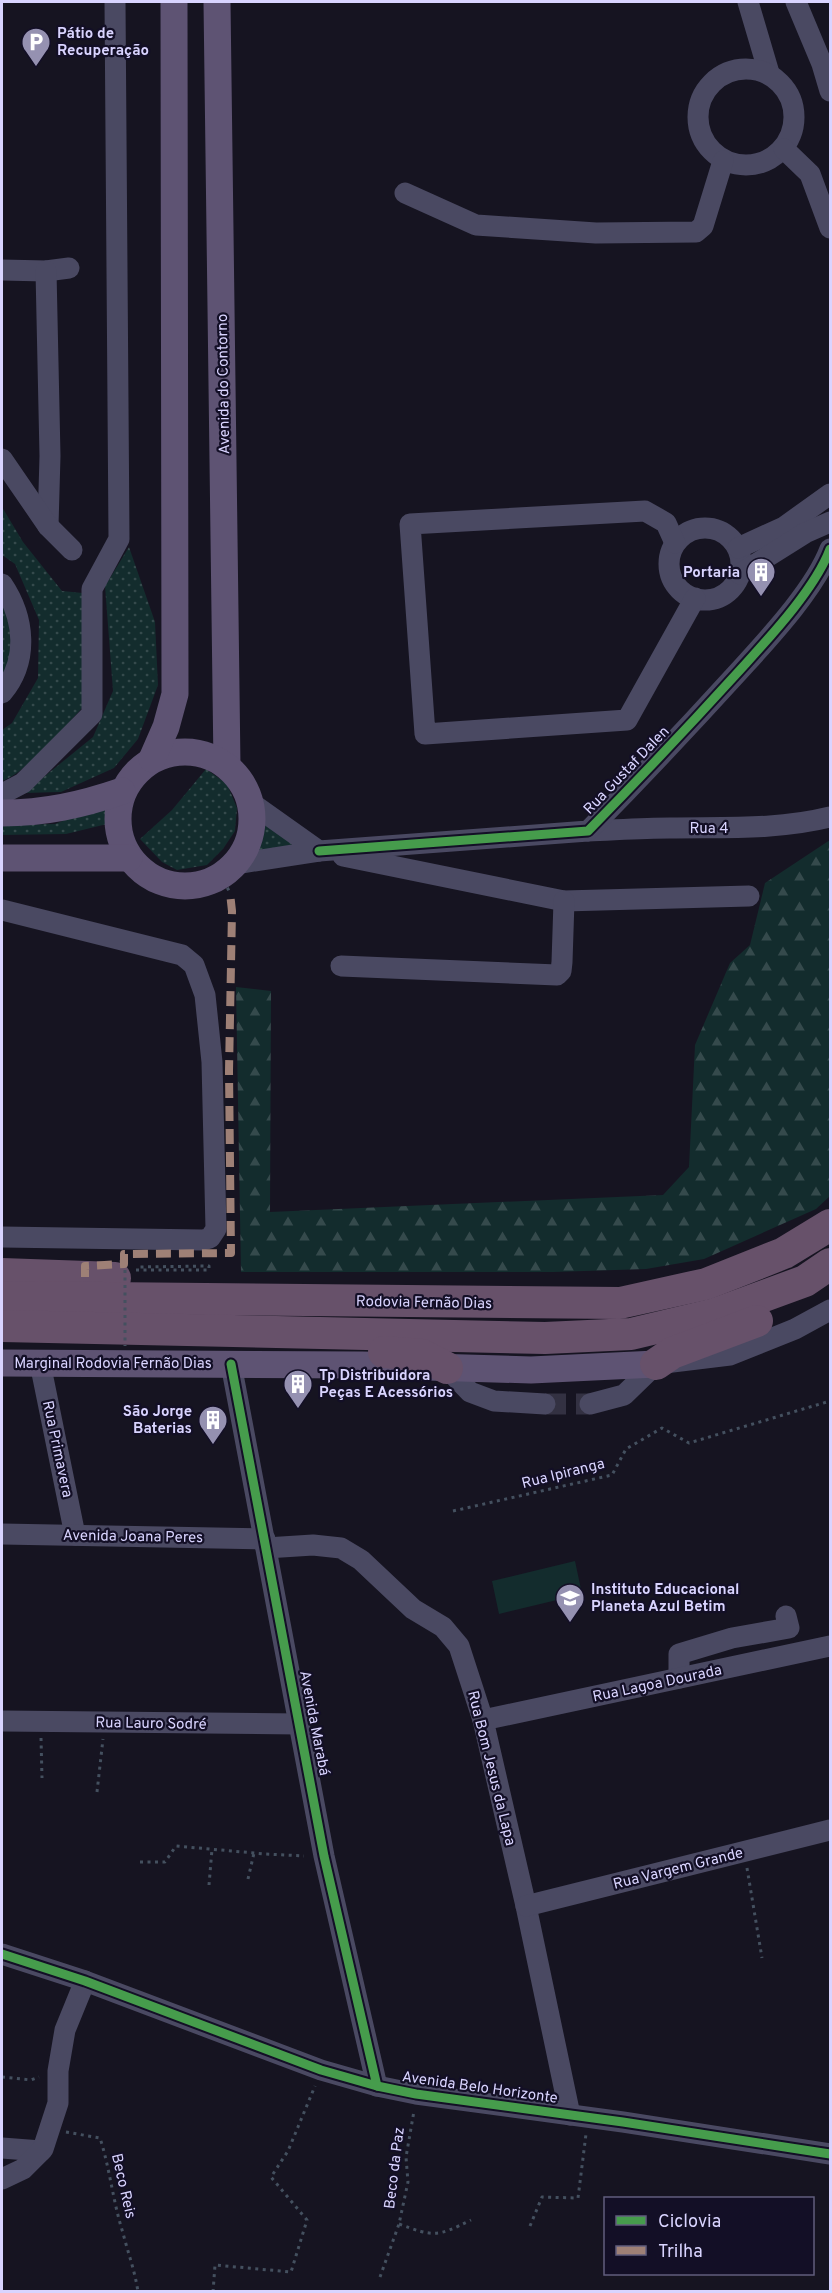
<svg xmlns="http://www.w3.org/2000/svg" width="832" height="2293" viewBox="0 0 832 2293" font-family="Overpass,sans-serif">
	<defs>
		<pattern id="grass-dots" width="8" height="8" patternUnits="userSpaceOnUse" patternTransform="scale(1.5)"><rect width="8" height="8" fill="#132c2d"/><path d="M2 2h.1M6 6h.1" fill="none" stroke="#354a4c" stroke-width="1.8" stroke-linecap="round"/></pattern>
		<pattern id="forest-firs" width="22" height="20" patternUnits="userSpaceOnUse" patternTransform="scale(1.5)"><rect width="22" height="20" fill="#132c2d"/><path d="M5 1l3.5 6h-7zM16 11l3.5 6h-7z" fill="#354a4c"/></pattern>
	</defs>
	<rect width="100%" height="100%" fill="#161421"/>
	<g fill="url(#grass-dots)">
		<path d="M2,507L23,542L62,591L83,593L85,705C65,726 28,772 2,781V730L12,723L38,678L39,620L15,564L2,555Z"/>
		<polygon points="129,547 155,622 158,685 138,739 114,768 61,792 24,793 93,737 113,691 105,586"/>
		<polygon points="2,599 18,646 2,685"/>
		<polygon points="206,769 227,784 237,808 235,831 223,849 207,865 177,870 162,862 140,839 172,810"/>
		<polygon points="105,804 107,824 66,834 2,835 2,825 55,824"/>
		<polygon points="256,818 298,843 255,854"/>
	</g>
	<polygon fill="url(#forest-firs)" points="830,840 830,1196 816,1209 704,1259 646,1269 553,1272 241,1272 236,987 271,991 270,1212 663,1195 689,1167 695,1045 730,963 750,945 765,883"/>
	<polygon fill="#132c2d" points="575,1561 582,1594 499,1614 492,1581"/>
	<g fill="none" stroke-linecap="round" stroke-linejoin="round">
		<polyline stroke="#333142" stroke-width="21" stroke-dasharray="21 10" stroke-linecap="butt" points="545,1404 590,1404"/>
		<g stroke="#44505f" stroke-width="3" stroke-dasharray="3 4.5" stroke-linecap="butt">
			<polyline points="224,881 230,893"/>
			<polyline points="136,1270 209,1270 209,1266 137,1267"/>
			<polyline points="453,1511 612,1475 626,1449 662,1428 689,1443 830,1401"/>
			<polyline points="41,1738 42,1778"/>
			<polyline points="97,1792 103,1739"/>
			<polyline points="140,1862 165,1862 176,1846 265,1854 304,1856"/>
			<polyline points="747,1868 762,1958"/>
			<polyline points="248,1879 254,1853"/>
			<polyline points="209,1885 212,1849"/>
			<polyline points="2,2077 31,2080 39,2077"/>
			<path d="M66,2132L100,2138C110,2169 113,2202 123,2233C128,2253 135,2271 138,2292"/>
			<path d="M399,2224C434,2237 437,2237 471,2220"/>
			<polyline points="530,2226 542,2197 578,2198 586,2134"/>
			<polyline points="380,2277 399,2224 408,2182 406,2157 414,2111"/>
			<polyline points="213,2292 215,2265 291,2272 307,2220 271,2177 288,2151 315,2086"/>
		</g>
		<g stroke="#4a4962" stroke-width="21">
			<polyline points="748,2 769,73"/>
			<polyline points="796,2 822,64 830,91"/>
			<circle cx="746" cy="117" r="48"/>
			<polyline points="784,149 810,174 830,228"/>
			<polyline points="405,193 476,225 596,233 696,232 703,226 723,161"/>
			<polyline points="2,270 46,271 69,268"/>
			<polyline points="46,271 50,456 48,526"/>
			<polyline points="2,459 48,526 72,550"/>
			<circle cx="705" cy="564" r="36"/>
			<polyline points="675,543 666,523 645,511 410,524 425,734 627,720 695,598"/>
			<polyline points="738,548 784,527 830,494"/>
			<polyline points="740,574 805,533 830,522"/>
			<path d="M2,584C25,618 29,661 2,693"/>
			<polyline points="2,794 23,783 92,714 92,589 119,539 115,2"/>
			<path d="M588,831C615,830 643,828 670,828C724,827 778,830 830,817"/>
			<path d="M319,851L588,831C640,778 690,725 740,670C769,638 815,589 830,549"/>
			<polyline points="343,856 564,901 749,896"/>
			<polyline points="235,864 319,851 250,802"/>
			<polyline points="2,910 182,955 194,965 205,995 212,1062 216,1229 210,1238 203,1240 2,1237"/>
			<polyline points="341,966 557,975 561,971 562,962 564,901"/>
			<polyline points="40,1363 75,1535"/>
			<polyline points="231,1364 324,1856 377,2086"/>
			<polyline points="447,1368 470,1392 494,1401 545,1404"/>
			<polyline points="590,1404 624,1395 656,1364 730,1355 795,1329 830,1310"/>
			<polyline points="2,1534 265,1539"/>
			<polyline points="266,1548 313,1545 341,1548 361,1560 413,1609 443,1627 459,1646 483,1720 526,1906 570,2115"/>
			<polyline points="679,1678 679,1654 732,1638 789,1628 786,1616"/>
			<polyline points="483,1720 830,1646"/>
			<polyline points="2,1721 300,1724"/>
			<polyline points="526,1906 830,1830"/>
			<polyline points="2,1954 85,1981 321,2070 377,2086 416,2094 623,2122 830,2154"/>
			<polyline points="2,2148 41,2151"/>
			<polyline points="2,2179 23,2169 43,2149 58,2103 58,2071 65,2030 85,1981"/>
		</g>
		<g stroke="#5e5373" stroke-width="27">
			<polyline points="217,2 227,766"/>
			<circle cx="185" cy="819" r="67"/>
			<polyline points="152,759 166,727 175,694 174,2"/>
			<path d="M2,813C45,813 81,805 122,791"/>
			<polyline points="2,858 129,858"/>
			<polyline points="2,1363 362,1365 531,1370 656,1364"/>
		</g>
		<g stroke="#67516a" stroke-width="32">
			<polyline points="2,1274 115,1278"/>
			<polyline points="2,1297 620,1303 706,1284 784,1253 830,1225"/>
			<polyline points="2,1326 545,1338 631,1334 715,1314 805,1281 830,1264"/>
			<polyline points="384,1352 422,1355 447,1368"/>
			<polyline points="656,1364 672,1353 757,1321"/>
		</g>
		<polyline stroke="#44505f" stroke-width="3" stroke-dasharray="3 4.5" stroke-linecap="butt" points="125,1270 125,1346"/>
		<polyline stroke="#9e8076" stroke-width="8" stroke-dasharray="15 8" stroke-linecap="butt" points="85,1277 85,1266 124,1264 124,1254 231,1253 229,1071 232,911 230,893"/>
		<g stroke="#130f26" stroke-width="13">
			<g id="cycleway">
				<path d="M319,851L588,831C640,778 690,725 740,670C769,638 815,589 830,549"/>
				<polyline points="231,1364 324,1856 377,2086"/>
				<polyline points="2,1954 85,1981 321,2070 377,2086 416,2094 623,2122 830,2154"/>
			</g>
		</g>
		<use href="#cycleway" stroke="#469c4c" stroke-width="9"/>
	</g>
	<defs>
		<g id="parking-pin" transform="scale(1.5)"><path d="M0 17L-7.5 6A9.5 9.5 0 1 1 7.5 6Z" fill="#9591b1" stroke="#130f26"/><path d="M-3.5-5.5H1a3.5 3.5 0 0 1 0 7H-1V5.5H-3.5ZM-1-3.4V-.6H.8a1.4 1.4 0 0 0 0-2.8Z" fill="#fff"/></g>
		<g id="building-pin" transform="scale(1.5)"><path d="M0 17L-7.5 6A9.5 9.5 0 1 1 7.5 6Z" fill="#9591b1" stroke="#130f26"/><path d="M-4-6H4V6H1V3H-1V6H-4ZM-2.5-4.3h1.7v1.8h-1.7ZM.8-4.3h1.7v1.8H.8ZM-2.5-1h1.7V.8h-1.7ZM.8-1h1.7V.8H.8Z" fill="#fff"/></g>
		<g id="school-pin" transform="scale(1.5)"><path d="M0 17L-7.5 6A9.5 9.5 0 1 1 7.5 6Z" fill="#9591b1" stroke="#130f26"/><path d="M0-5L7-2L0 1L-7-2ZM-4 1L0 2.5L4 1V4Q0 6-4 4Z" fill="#fff"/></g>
	</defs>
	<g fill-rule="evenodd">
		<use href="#parking-pin" x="36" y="42"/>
		<use href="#building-pin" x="761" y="572"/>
		<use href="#building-pin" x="298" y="1384"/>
		<use href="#building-pin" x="213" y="1420"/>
		<use href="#school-pin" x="570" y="1598"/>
	</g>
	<g text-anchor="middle" stroke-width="4.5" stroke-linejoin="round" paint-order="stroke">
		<g font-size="15" font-weight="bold" fill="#d9d4ff" stroke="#130f26" text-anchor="start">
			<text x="57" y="38">Pátio de<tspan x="57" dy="17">Recuperação</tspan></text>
			<text x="740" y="577" text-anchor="end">Portaria</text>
			<text x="319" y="1380">Tp Distribuidora<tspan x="319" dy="17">Peças E Acessórios</tspan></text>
			<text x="192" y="1416" text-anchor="end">São Jorge<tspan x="192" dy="17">Baterias</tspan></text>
			<text x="591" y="1594">Instituto Educacional<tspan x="591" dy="17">Planeta Azul Betim</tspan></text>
		</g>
		<g font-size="15" fill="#d9d4ff" stroke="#130f26">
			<text transform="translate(223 384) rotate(-91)" y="5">Avenida do Contorno</text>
			<text transform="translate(626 770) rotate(-46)" y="5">Rua Gustaf Dalen</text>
			<text x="709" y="833">Rua 4</text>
			<text transform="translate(424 1302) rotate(1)" y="5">Rodovia Fernão Dias</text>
			<text x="113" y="1368">Marginal Rodovia Fernão Dias</text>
			<text transform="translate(58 1449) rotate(78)" y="5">Rua Primavera</text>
			<text transform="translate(563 1473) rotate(-14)" y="5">Rua Ipiranga</text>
			<text transform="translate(133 1536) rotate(1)" y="5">Avenida Joana Peres</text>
			<text transform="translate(657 1683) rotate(-12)" y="5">Rua Lagoa Dourada</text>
			<text transform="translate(151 1723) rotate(1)" y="5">Rua Lauro Sodré</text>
			<text transform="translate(315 1723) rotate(79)" y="5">Avenida Marabá</text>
			<text transform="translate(492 1768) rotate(76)" y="5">Rua Bom Jesus da Lapa</text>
			<text transform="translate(678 1868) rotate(-14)" y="5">Rua Vargem Grande</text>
			<text transform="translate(480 2087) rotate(8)" y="5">Avenida Belo Horizonte</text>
			<text transform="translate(394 2168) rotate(-83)" y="5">Beco da Paz</text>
			<text transform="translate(124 2186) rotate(77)" y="5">Beco Reis</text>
		</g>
	</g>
	<rect width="832" height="2293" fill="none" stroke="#d9d4ff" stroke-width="6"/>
	<rect x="604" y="2197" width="210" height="78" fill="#130f26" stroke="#625e7d" stroke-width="1.5"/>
	<rect x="616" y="2216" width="30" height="9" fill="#469c4c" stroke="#625e7d" stroke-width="1.5"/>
	<text x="658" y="2227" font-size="18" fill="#d9d4ff">Ciclovia</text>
	<rect x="616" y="2246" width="30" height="9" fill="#9e8076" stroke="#625e7d" stroke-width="1.5"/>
	<text x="658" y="2257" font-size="18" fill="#d9d4ff">Trilha</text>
</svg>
